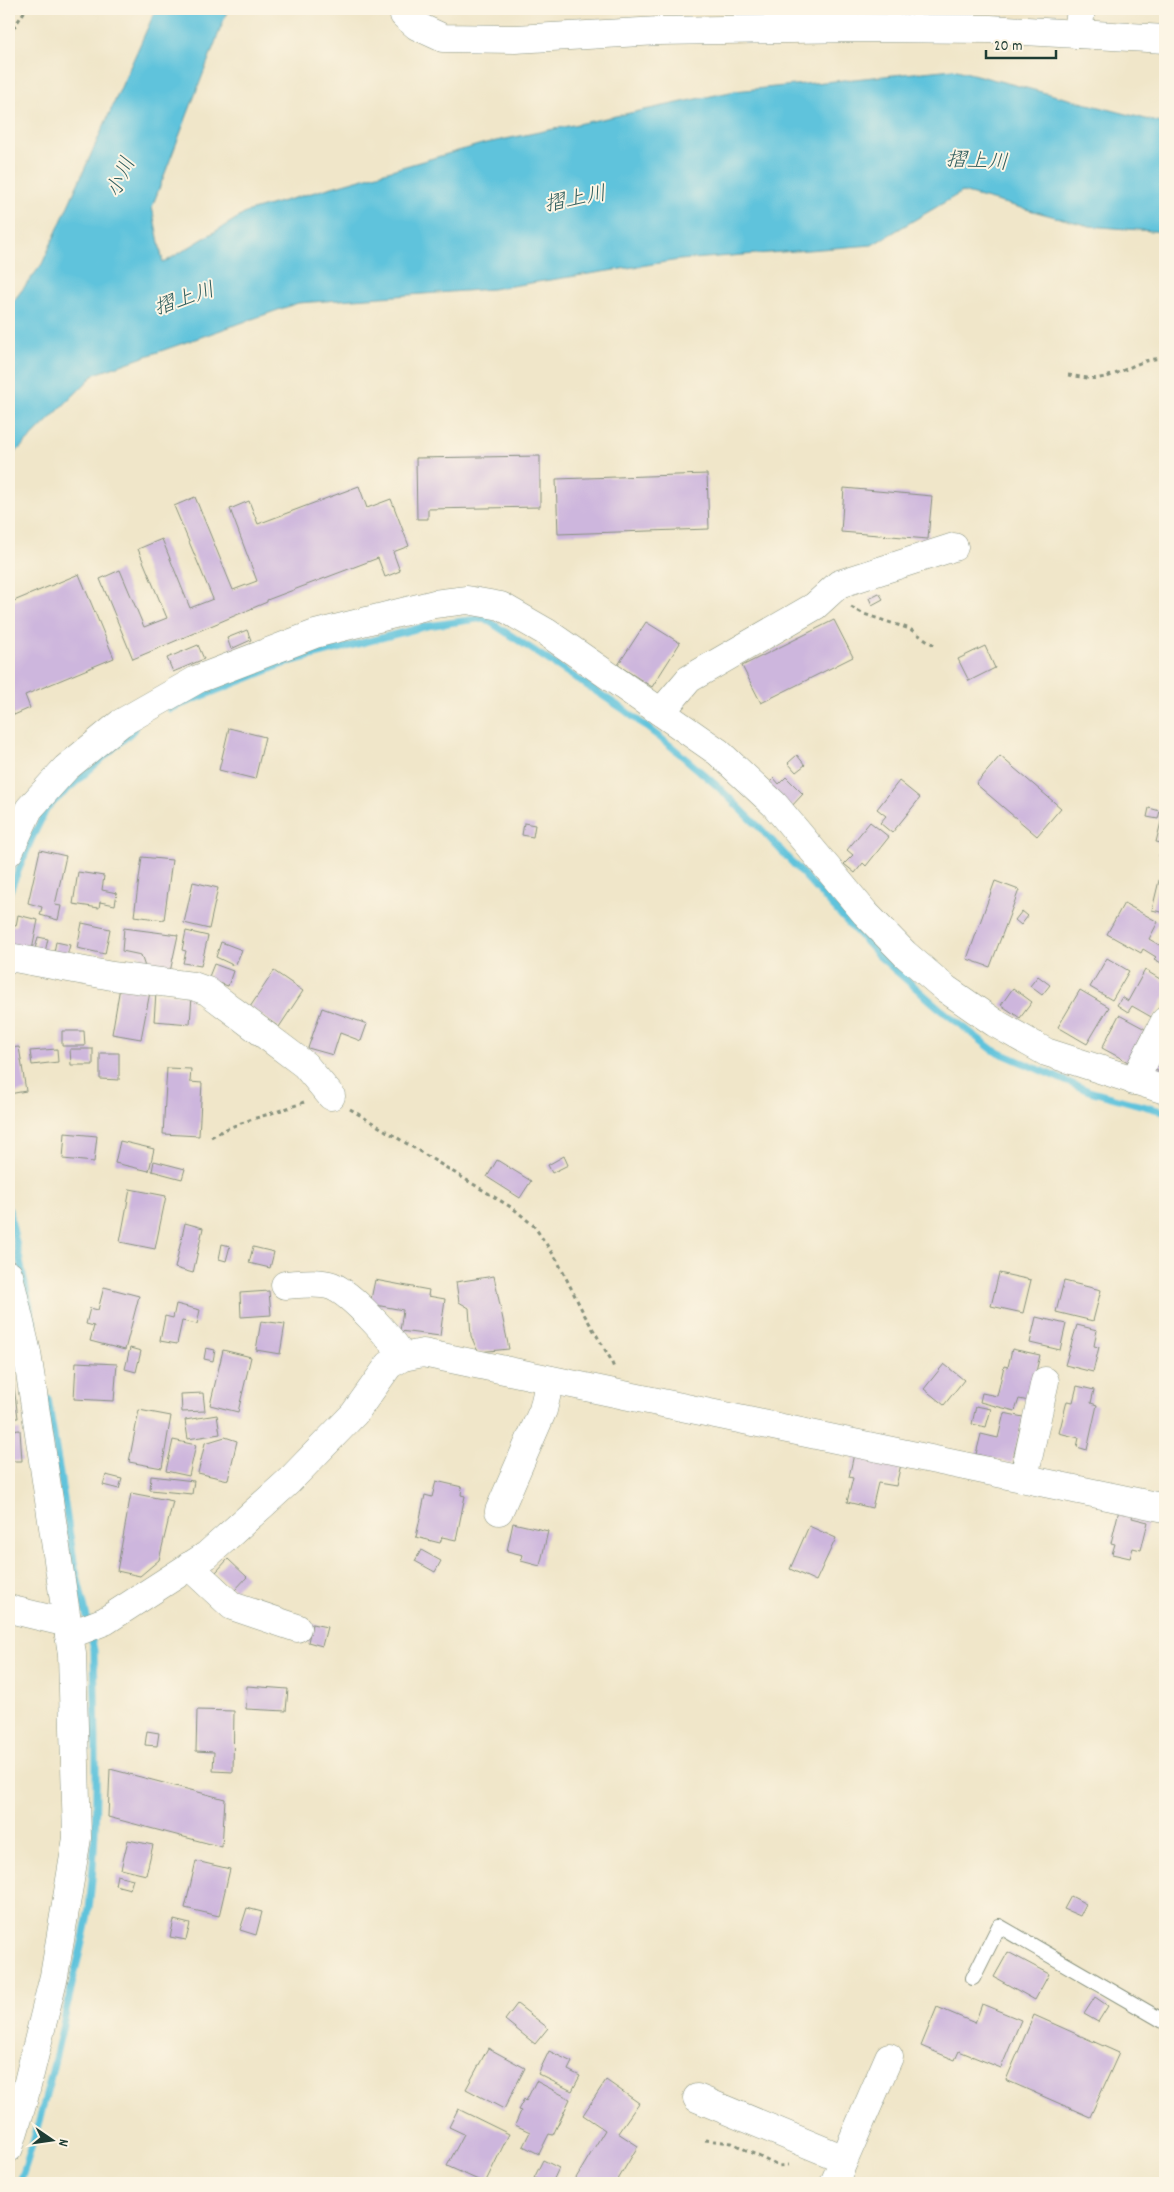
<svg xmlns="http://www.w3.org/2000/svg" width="1174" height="2192" viewBox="0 0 1174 2192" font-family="Dekko,'Klee One',sans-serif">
	<rect width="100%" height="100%" fill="#fcf5e5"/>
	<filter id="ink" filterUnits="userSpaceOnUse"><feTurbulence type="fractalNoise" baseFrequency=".02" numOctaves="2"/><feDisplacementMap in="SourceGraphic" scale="10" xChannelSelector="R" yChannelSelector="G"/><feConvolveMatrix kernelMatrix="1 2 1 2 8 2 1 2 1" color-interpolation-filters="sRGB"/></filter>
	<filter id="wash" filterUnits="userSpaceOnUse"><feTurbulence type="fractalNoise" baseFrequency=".0096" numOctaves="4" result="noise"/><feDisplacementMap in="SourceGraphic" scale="20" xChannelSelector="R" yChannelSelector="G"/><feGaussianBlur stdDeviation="1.12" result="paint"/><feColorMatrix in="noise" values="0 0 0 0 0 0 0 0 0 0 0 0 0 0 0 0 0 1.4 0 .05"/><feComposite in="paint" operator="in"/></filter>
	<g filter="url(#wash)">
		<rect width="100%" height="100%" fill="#f0e6c9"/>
		<polygon fill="#5ec3dc" stroke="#3e8088" points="156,9 228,9 152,207 163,263 249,211 482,144 735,91 953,69 1165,124 1165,232 1089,226 962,192 872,245 679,260 492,289 298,303 95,374 9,459 9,307 42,264"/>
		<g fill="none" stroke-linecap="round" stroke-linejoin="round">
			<g stroke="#5ec3dc" stroke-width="7">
				<polyline points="170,709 288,662 427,626 484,618 623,709 672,747 716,785 762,830 879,956 939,1008 993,1050 1089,1091 1165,1112"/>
				<polyline points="9,893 32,838 47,808 135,729"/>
				<polyline points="9,1210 34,1325"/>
				<polyline points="48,1399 75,1567 88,1622"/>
				<path d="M20,2183C42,2119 57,2052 72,1985C78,1957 87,1928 90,1900C99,1817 96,1733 94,1650L90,1633"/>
			</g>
		</g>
		<g id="blocks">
			<g fill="#cdb6dd">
				<polygon points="540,456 540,507 428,509 428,519 417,519 416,458"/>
				<polygon points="707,474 709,529 558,534 556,479"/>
				<polygon points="359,486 367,508 391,499 409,546 393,552 400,571 385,577 378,558 267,600 267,602 133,659 100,579 120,570 144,627 167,618 138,549 162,539 190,608 213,599 174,506 195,497 233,590 257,581 230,509 249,501 258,524"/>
				<polygon points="844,488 932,496 928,539 841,532"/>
				<polygon points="79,574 114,658 25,695 30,708 14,715 9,703 9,603"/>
				<polygon points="879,593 883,599 872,605 869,598"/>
				<polygon points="834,620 853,657 761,703 742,666"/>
				<polygon points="646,622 680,643 652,687 618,665"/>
				<polygon points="247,630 251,640 231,649 227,638"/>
				<polygon points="198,645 204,659 173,672 167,658"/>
				<polygon points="985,646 995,668 969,681 958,659"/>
				<polygon points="229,728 265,737 255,779 219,770"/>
				<polygon points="797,755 805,765 796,772 788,763"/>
				<polygon points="1000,756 1061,808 1037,836 976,784"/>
				<polygon points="786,777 803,794 790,808 767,785 774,778 779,784"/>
				<polygon points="899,781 920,798 892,833 880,823 886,816 877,809"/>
				<polygon points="1165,806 1165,857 1159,856 1162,843 1156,842"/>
				<polygon points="1149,808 1160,811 1158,819 1147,817"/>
				<polygon points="870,822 889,837 866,866 863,863 855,873 844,864 853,855 847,850"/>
				<polygon points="524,823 535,825 533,837 522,835"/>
				<polygon points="40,850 66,856 55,905 61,906 58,920 40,915 42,907 28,903"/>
				<polygon points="142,857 172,860 164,920 134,916"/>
				<polygon points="78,872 104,876 102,890 117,893 115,905 100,902 99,908 73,904"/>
				<polygon points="1161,872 1165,873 1165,913 1152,910"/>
				<polygon points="995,881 1019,890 990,967 967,959"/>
				<polygon points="193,882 218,888 209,929 184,923"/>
				<polygon points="1124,903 1158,922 1149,939 1161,946 1165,939 1165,965 1154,959 1156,957 1143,949 1141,953 1107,934"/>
				<polygon points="1022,911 1028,916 1021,925 1015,920"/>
				<polygon points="18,915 38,920 32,950 9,945 9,925 16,926"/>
				<polygon points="82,923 110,929 105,954 77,948"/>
				<polygon points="124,928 178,935 170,972 145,967 141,955 122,951"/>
				<polygon points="186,931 208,936 201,966 183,963 186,951 182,950"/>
				<polygon points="38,937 48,939 45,952 35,949"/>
				<polygon points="56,942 70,945 67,956 54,952"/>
				<polygon points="221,942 242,950 235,966 216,957"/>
				<polygon points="1107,958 1129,971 1112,1000 1090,987"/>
				<polygon points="214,964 233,971 228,986 208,979"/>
				<polygon points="1145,970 1165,982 1165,996 1153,1018 1132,1006 1128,1012 1117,1005 1122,997 1128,1001"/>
				<polygon points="274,971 303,991 279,1027 250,1007"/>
				<polygon points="1038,976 1050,985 1042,995 1030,986"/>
				<polygon points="120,987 150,992 141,1039 112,1034"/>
				<polygon points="1013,988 1032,1002 1020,1018 1001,1005"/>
				<polygon points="1080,990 1109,1007 1087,1044 1058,1027"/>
				<polygon points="156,993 192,996 190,1024 154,1021"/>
				<polygon points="322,1008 367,1024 361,1041 340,1033 333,1055 308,1048"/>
				<polygon points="1119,1015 1145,1029 1128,1062 1102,1048"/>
				<polygon points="62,1031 84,1031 85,1046 62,1046"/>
				<polygon points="19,1047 26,1091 9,1094 9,1048"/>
				<polygon points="57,1049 58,1062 32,1065 30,1051"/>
				<polygon points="70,1049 93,1049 93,1065 71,1065"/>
				<polygon points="1159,1051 1165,1052 1165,1073 1154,1070"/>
				<polygon points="100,1053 119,1053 119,1080 100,1079"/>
				<polygon points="167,1068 191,1069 190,1082 202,1083 199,1136 163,1134"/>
				<polygon points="65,1133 97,1136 94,1162 63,1159"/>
				<polygon points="120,1141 154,1149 149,1171 115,1163"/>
				<polygon points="564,1156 568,1165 552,1173 548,1165"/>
				<polygon points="497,1160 531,1181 520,1198 487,1177"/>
				<polygon points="154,1161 185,1169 182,1179 152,1171"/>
				<polygon points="130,1189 166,1196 155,1249 120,1242"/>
				<polygon points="185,1223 203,1228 193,1273 175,1268"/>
				<polygon points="222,1244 230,1246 226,1261 219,1259"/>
				<polygon points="253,1247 274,1252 270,1268 249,1263"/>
				<polygon points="999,1273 1031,1280 1023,1313 991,1306"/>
				<polygon points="494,1276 509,1349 478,1352 471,1336 469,1308 459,1302 456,1282"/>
				<polygon points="375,1280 429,1290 428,1296 445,1299 440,1336 400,1331 403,1310 370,1304"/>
				<polygon points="1064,1281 1101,1290 1093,1321 1056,1312"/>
				<polygon points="104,1287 139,1296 125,1350 90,1341 94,1326 86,1324 90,1308 98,1310"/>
				<polygon points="269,1291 271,1315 241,1317 240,1293"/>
				<polygon points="176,1304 200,1310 197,1324 182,1321 177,1344 160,1341 165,1316 173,1318"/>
				<polygon points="1036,1317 1066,1324 1060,1350 1030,1343"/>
				<polygon points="261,1321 285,1324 280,1354 256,1350"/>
				<polygon points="1077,1325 1097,1330 1094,1346 1099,1347 1093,1372 1065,1365"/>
				<polygon points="130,1348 141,1351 136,1372 125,1369"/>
				<polygon points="206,1348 215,1350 213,1361 204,1359"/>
				<polygon points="1012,1349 1040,1355 1029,1401 1019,1399 1015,1411 980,1402 982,1393 997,1396 1004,1366 1008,1367"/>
				<polygon points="223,1350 251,1357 238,1412 210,1405"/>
				<polygon points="9,1355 10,1355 18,1418 9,1418"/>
				<polygon points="76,1362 117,1364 114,1401 74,1399"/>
				<polygon points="944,1364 964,1380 944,1405 924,1389"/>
				<polygon points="1077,1386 1094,1390 1091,1403 1097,1405 1087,1450 1077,1447 1079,1438 1059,1433 1067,1401 1073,1402"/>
				<polygon points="203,1393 205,1411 182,1412 181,1394"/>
				<polygon points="976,1406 991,1409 986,1427 972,1424"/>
				<polygon points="139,1410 171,1416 162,1468 129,1462"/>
				<polygon points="1004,1413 1023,1417 1012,1463 976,1454 981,1434 998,1438"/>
				<polygon points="217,1415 220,1434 188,1439 185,1420"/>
				<polygon points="20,1430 22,1461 9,1461 9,1431"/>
				<polygon points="225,1437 237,1441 228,1480 198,1473 205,1443"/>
				<polygon points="173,1440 196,1445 189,1476 166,1471"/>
				<polygon points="854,1454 901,1464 896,1486 878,1483 872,1508 847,1502 853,1478 849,1477"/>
				<polygon points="106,1475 122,1479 119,1489 103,1485"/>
				<polygon points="151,1476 194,1481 192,1494 150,1490"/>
				<polygon points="436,1481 462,1487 461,1495 465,1496 456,1540 442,1537 440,1543 416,1537 425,1495 432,1497"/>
				<polygon points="131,1493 173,1501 159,1560 140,1576 117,1571"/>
				<polygon points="1119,1510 1133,1513 1132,1518 1148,1522 1141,1550 1133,1548 1130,1558 1112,1554 1115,1544 1111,1543"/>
				<polygon points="513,1523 548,1531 540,1566 521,1561 523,1555 507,1551"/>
				<polygon points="809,1526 836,1538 816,1581 790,1569"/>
				<polygon points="421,1550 441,1561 435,1572 415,1561"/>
				<polygon points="228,1559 247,1577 235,1590 216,1572"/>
				<polygon points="312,1624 327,1627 322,1646 308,1642"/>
				<polygon points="247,1686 288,1689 286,1711 246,1709"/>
				<polygon points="197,1710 234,1711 233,1772 213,1771 214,1752 196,1751"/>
				<polygon points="147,1731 159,1733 157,1746 145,1745"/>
				<polygon points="110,1769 225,1799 222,1847 108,1817"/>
				<polygon points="128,1840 153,1845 146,1875 121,1869"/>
				<polygon points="196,1861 230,1869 219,1916 185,1908"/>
				<polygon points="117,1875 133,1879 130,1889 115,1885"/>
				<polygon points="1071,1896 1086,1904 1080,1916 1064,1909"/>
				<polygon points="247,1908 262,1912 256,1935 240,1930"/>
				<polygon points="174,1920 190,1924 186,1940 170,1937"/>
				<polygon points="1008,1952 1049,1974 1035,2000 994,1977"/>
				<polygon points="1095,1997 1108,2006 1098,2022 1084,2014"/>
				<polygon points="517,2004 548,2028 535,2044 505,2020"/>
				<polygon points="982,2004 1021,2020 1001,2068 959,2051 955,2060 921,2046 937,2007 975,2023"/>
				<polygon points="1034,2015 1119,2053 1090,2117 1006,2080"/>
				<polygon points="488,2048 525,2068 504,2109 466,2089"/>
				<polygon points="549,2051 572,2062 568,2070 580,2076 572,2091 538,2074"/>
				<polygon points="606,2080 639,2103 618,2133 638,2146 616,2183 573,2183 605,2130 583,2115"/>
				<polygon points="536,2081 570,2099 553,2135 549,2134 539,2154 523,2146 530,2132 515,2125 521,2111 518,2110 524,2099 526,2101"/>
				<polygon points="458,2109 509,2134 485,2183 447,2166 464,2134 449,2127"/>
				<polygon points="543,2160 559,2168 552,2183 545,2183 534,2178"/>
			</g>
		</g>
	</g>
	<g filter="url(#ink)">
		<use href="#blocks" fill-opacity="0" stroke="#88927e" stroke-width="1"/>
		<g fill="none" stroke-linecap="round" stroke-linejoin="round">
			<g stroke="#88927e" stroke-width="16">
				<polyline id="service" points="973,1978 999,1926 1165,2022"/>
			</g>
			<g stroke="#88927e" stroke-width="29">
				<g id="minor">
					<polyline points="404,9 404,15 417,26 443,38 515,39 659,31 862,28 990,29 1165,39"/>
					<polyline points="1078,34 1081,9"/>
					<polyline points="661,712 689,679 815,606 839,584 954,547"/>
					<polyline points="9,852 29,809 66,768 121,723 198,679 315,634 434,604 467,600 501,606 546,632 718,752 774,804 865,913 905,954 946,989 995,1023 1046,1052 1165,1090"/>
					<polyline points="9,957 112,976 193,986 207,991 305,1065 331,1096"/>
					<polyline points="1134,1081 1165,1021"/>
					<polyline points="9,1275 27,1353 72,1654 77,1838 54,1976 24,2098 9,2148"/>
					<path d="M285,1285C300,1284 318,1281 332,1286C352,1294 392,1339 403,1357"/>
					<polyline points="1024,1477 1045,1381"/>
					<polyline points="499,1511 543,1410 550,1380"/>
					<polyline points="189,1566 232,1606 297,1628"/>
					<polyline points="9,1609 67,1623"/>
					<polyline points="69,1635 105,1621 207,1555 289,1481 354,1414 389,1365 403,1357 423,1353 1165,1508"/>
					<polyline points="697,2098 844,2159"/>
					<polyline points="834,2183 889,2057"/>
				</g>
			</g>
			<g stroke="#88927e" stroke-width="3" stroke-dasharray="4 4" stroke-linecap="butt">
				<polyline points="9,35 26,9"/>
				<path d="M1068,375C1078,376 1090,380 1100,378C1123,375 1141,356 1165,359"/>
				<polyline points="851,607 864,614 910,629 934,645"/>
				<polyline points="350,1109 514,1209 534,1226 557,1260 584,1314 610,1358 614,1368"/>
				<path d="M211,1137C242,1119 272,1115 304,1102"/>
				<polyline points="705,2140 732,2143 778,2166 789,2165"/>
			</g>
			<use href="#service" stroke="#fff" stroke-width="14"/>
			<use href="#minor" stroke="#fff" stroke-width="28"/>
		</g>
	</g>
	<g text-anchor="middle" stroke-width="4" stroke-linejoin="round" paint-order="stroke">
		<g font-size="21" font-style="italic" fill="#2f5e5e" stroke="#fcf5e5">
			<text transform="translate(977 160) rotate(3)" y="7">摺上川</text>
			<text transform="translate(120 177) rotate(-66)" y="7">小川</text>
			<text transform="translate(575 198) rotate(-11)" y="7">摺上川</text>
			<text transform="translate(184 298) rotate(-19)" y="7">摺上川</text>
		</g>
	</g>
	<rect width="1174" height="2192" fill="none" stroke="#fcf5e5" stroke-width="30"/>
	<g transform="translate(52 2140) rotate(103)" stroke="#fcf5e5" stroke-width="4" paint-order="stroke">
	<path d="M0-4L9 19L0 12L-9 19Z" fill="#1f3d34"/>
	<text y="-8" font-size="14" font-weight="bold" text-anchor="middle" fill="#1f3d34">N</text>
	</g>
	<path d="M986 50v8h70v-8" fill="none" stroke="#1f3d34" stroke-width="2.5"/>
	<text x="994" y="50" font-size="15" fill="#1f3d34" stroke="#fcf5e5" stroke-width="4" paint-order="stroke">20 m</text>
</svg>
